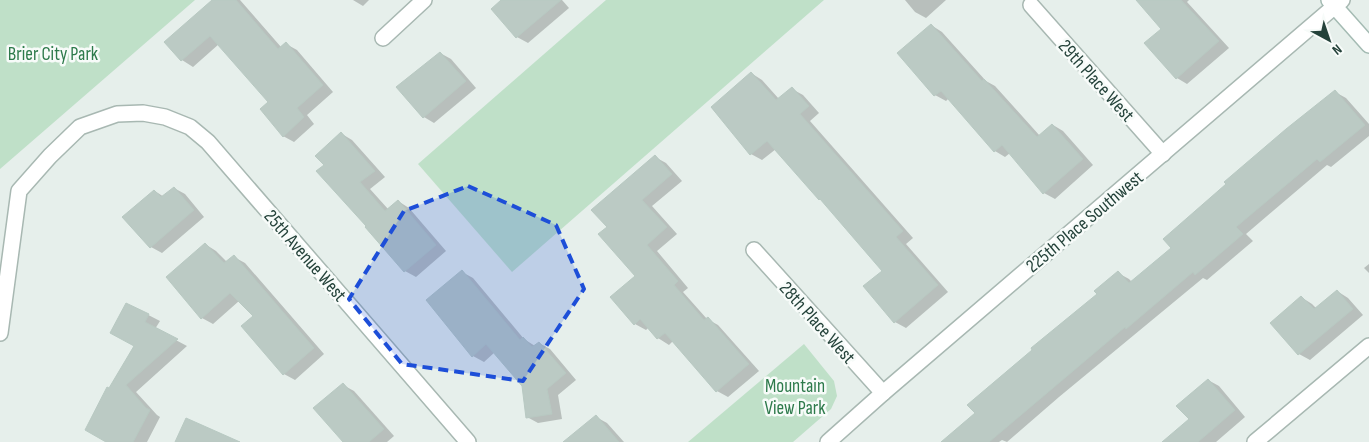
<svg xmlns="http://www.w3.org/2000/svg" width="1369" height="442" viewBox="0 0 1369 442" font-family="'Sofia Sans Condensed',sans-serif">
	<rect width="100%" height="100%" fill="#e6efeb"/>
	<g fill="#bfe0c8">
		<polygon points="0,0 195,0 0,169"/>
		<polygon points="606,0 824,0 512,272 418,164"/>
		<polygon points="804,344 834,381 837,396 831,409 793,442 688,442"/>
	</g>
	<g fill="#0003">
		<polygon points="214,0 240,0 281,47 286,44 297,50 333,92 307,115 314,124 294,142 283,136 270,102 219,44 193,67 182,60 166,42"/>
		<polygon points="353,0 369,0 363,6"/>
		<polygon points="503,0 562,0 569,8 528,43 517,37"/>
		<polygon points="905,0 946,0 926,18 915,12"/>
		<polygon points="1138,0 1189,0 1187,2 1229,48 1187,84 1177,78 1163,29"/>
		<polygon points="931,25 942,32 986,81 995,86 1040,136 1053,125 1063,131 1093,165 1055,199 1044,193 1010,153 1005,157 995,151 949,98 946,101 935,95"/>
		<polygon points="440,53 451,59 476,88 434,123 424,117"/>
		<polygon points="751,73 762,80 779,99 792,89 803,95 819,113 810,121 913,238 906,244 948,292 906,328 895,322 865,287 883,271 824,201 776,149 762,160 751,154 712,108"/>
		<polygon points="1335,92 1346,98 1369,124 1369,136 1331,167 1327,165 1246,234 1253,241 1207,280 1203,278 1059,397 1007,442 1002,440 999,442 943,442 977,414 1098,294 1118,273 1129,279 1132,282 1173,248"/>
		<polygon points="342,134 352,140 385,177 370,189 388,209 398,201 409,208 446,251 416,277 405,271 368,226 326,165"/>
		<polygon points="655,157 666,163 682,181 652,206 677,234 657,251 688,288 683,292 707,319 718,325 759,371 728,397 717,391 673,341 669,345 658,338 649,327 646,330 635,324 612,297 636,276 609,227"/>
		<polygon points="174,188 185,194 204,217 162,253 151,247 155,191 164,197"/>
		<polygon points="205,244 216,251 227,262 234,257 245,263 324,354 295,380 284,374 255,317 239,301 213,324 202,318"/>
		<polygon points="1369,264 1369,273 1364,268"/>
		<polygon points="462,272 473,278 524,339 535,346 539,343 550,349 576,380 558,395 562,419 538,423 527,417 523,386 495,352 484,362 473,356"/>
		<polygon points="1337,291 1348,298 1363,315 1310,360 1299,354 1301,297 1312,304 1317,309"/>
		<polygon points="127,304 160,321 155,329 187,346 136,392 157,415 160,417 147,442 108,442 110,390 136,346"/>
		<polygon points="1208,380 1219,386 1245,417 1216,442 1165,442 1190,419"/>
		<polygon points="343,385 354,391 394,436 387,442 344,442"/>
		<polygon points="596,417 607,423 624,442 565,442"/>
	</g>
	<g fill="#bbcac4" stroke="#b8c9c2">
		<polygon points="212,0 236,0 278,49 286,42 323,85 297,108 304,117 283,137 260,109 268,102 210,36 181,61 164,42"/>
		<polygon points="501,0 561,0 516,38 491,9"/>
		<polygon points="1136,0 1181,0 1219,41 1176,79 1144,43 1161,29"/>
		<polygon points="931,24 982,81 984,79 1037,137 1052,124 1083,159 1043,194 1002,145 994,152 941,91 934,96 897,53"/>
		<polygon points="440,52 466,81 423,118 396,87"/>
		<polygon points="751,72 776,100 792,87 809,106 800,114 903,231 896,237 938,285 894,323 863,286 882,271 820,199 819,200 767,141 750,155 711,107"/>
		<polygon points="1335,90 1365,125 1320,162 1317,159 1236,227 1243,234 1195,275 1193,272 1126,329 1125,327 989,442 941,442 975,413 967,405 1032,350 1031,348 1097,294 1094,291 1118,271 1129,283 1171,248 1163,239 1226,184 1224,182 1286,129"/>
		<polygon points="341,132 375,171 360,182 385,211 398,200 436,245 404,272 365,227 366,226 316,171 324,165 315,156"/>
		<polygon points="655,155 672,174 642,200 667,227 647,245 678,281 674,285 704,320 708,317 749,364 716,392 665,333 657,339 640,319 634,325 610,297 635,276 598,234 607,227 591,210"/>
		<polygon points="174,187 194,210 150,248 122,217 154,190 161,197"/>
		<polygon points="205,243 224,263 234,255 314,348 283,375 241,326 253,316 230,293 201,319 166,277"/>
		<polygon points="462,270 520,340 523,337 532,347 539,342 566,373 547,389 552,414 526,418 522,386 486,344 472,357 426,300"/>
		<polygon points="1337,290 1353,309 1298,355 1270,323 1301,296 1314,309"/>
		<polygon points="126,303 149,314 145,322 178,339 126,385 146,408 150,410 133,442 106,442 85,430 107,387 109,388 134,346 110,333"/>
		<polygon points="1208,379 1235,410 1198,442 1162,442 1189,419 1176,406"/>
		<polygon points="343,383 384,429 369,442 343,442 313,408"/>
		<polygon points="596,415 619,442 563,442"/>
		<polygon points="186,418 240,442 175,442"/>
	</g>
	<g fill="none" stroke-linecap="round" stroke-linejoin="round">
		<g stroke="#a8b8b2" stroke-width="18">
			<g id="minor">
				<polyline points="1031,5 1163,154"/>
				<polyline points="383,38 424,0"/>
				<polyline points="754,250 883,393"/>
				<polyline points="0,333 19,191 50,156 80,127 117,114 143,113 165,117 190,127 208,142 468,442"/>
				<polyline points="828,442 883,393 1342,0"/>
				<polyline points="1255,442 1369,346"/>
			</g>
		</g>
		<g stroke="#a4bbb3" stroke-width="18">
			<polyline id="secondary" points="1329,0 1369,45"/>
		</g>
		<use href="#minor" stroke="#fff" stroke-width="15"/>
		<use href="#secondary" stroke="#fff" stroke-width="15"/>
	</g>
	<path fill="#1d4ed8" fill-opacity="0.2" stroke="#1d4ed8" stroke-width="4" stroke-dasharray="10 6" stroke-linejoin="round" d="M468,186L556,225L584,289L523,381L402,364L349,299L404,211Z"/>
	<g text-anchor="middle" stroke-width="5" stroke-linejoin="round" paint-order="stroke">
		<g font-size="19" fill="#2d7a4b" stroke="#f7fbf9">
			<text x="53" y="60">Brier City Park</text>
			<text x="795" y="392">Mountain<tspan x="795" dy="22">View Park</tspan></text>
		</g>
		<g font-size="19" fill="#24423a" stroke="#f7fbf9">
			<text transform="translate(1097 80) rotate(48)" y="7">29th Place West</text>
			<text transform="translate(1084 221) rotate(-40)" y="7">225th Place Southwest</text>
			<text transform="translate(306 255) rotate(49)" y="7">25th Avenue West</text>
			<text transform="translate(818 322) rotate(48)" y="7">28th Place West</text>
		</g>
	</g>
	<g transform="translate(1329 40) rotate(140)" stroke="#f7fbf9" stroke-width="4" paint-order="stroke">
	<path d="M0-4L9 19L0 12L-9 19Z" fill="#24423a"/>
	<text y="-8" font-size="14" font-weight="bold" text-anchor="middle" fill="#24423a">N</text>
	</g>
</svg>
